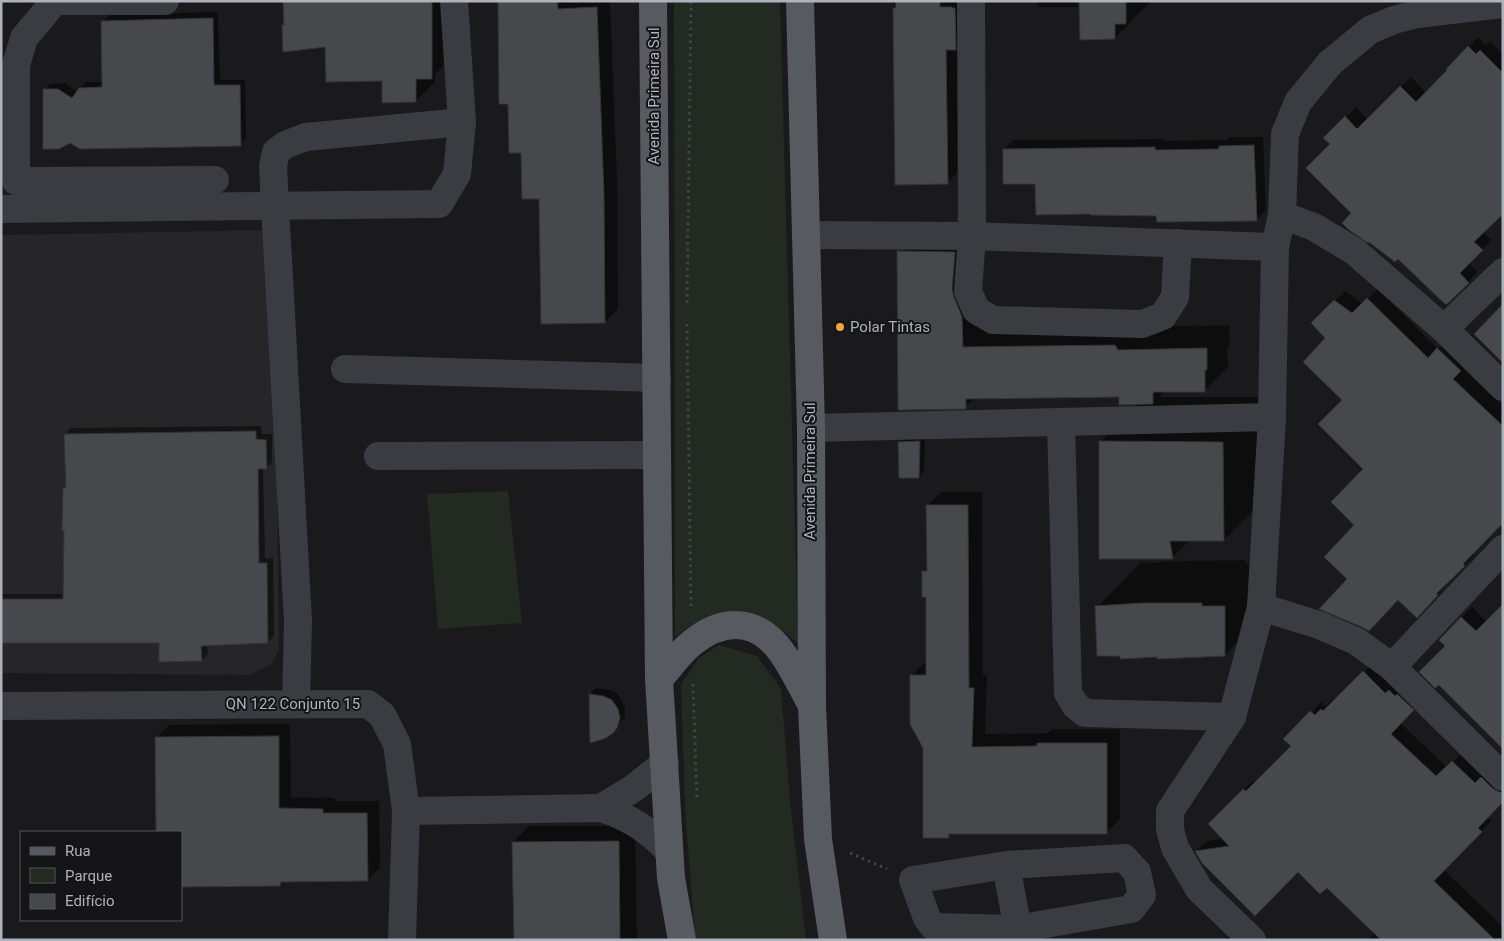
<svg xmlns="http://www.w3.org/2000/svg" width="1504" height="941" viewBox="0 0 1504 941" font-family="Roboto,sans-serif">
	<rect width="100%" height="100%" fill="#1a1a1c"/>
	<polygon fill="#262629" points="274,230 279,649 272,664 250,675 1,673 1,235"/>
	<g fill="#222a22">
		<polygon points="674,1 780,1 798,643 779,628 759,618 711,617 688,627 675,637"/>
		<polygon points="508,491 522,623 438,629 427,494"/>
		<polygon points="719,645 757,656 781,689 790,800 806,940 695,940 685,808 681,684 699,658"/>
	</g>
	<g fill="#0007">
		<polygon points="284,1 451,1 451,59 435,74 435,82 416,101 384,80 326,46"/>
		<polygon points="498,1 610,1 617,181 618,309 605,322 540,197 522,151 509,102"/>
		<polygon points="894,1 980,1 972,158 947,183 897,183"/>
		<polygon points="1038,1 1151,1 1115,38 1081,7 1038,7"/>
		<polygon points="218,12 220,80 245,80 246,139 240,145 81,147 44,90 50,84 65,83 77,92 86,82 103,82 103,21 109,15"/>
		<polygon points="1478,37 1486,45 1490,41 1503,54 1503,212 1483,232 1492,240 1469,263 1478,272 1447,303 1353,213 1332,144 1325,138 1356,107 1368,120 1411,77 1426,93 1449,70 1447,69"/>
		<polygon points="1230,137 1263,137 1266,210 1257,219 1158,215 1037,182 1004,150 1013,140 1163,139 1163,141 1227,140"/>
		<polygon points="922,229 978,229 976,274 984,293 986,325 1141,327 1229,325 1230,345 1227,348 1228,367 1205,390 1165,391 1159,397 1268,397 1269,495 1224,540 1190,540 1172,558 1100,442 1139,403 1121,395 976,397 965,407 899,252"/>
		<polygon points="1378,289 1438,349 1448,339 1470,360 1463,368 1503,406 1503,521 1472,553 1474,555 1446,583 1447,584 1427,606 1398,598 1349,579 1365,469 1327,339 1313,323 1345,291 1363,304"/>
		<polygon points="261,426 262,434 272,434 272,462 266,468 263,468 265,558 273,558 274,636 268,642 207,645 208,654 202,660 160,642 1,641 1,594 64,594 64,488 67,485 65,434 71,428"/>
		<polygon points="906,436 925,436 924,471 918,477 900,442"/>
		<polygon points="941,492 982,492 983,675 987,675 985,734 1048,733 1052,729 1120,729 1120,819 1106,833 952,832 948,836 924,748 911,676 925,662 928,662 927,596 923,571 928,567 927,506"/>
		<polygon points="1245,560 1245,563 1268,563 1268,612 1225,655 1203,657 1121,657 1097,607 1140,563 1185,561"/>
		<polygon points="1472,607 1487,622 1503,747 1447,646 1440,640"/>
		<polygon points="1374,662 1423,699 1400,723 1447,767 1463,752 1503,778 1503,801 1487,817 1491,821 1444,870 1503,927 1503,940 1368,940 1375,932 1327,886 1298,871 1196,851 1206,841 1224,839 1209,824 1254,780 1256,782 1293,746 1285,739 1321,702 1326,706 1332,700 1334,702"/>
		<polygon points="596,688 610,690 618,694 625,707 625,716 623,720 609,734 590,694"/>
		<polygon points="290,724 291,797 335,798 334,801 379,801 380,868 367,880 285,880 280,885 181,832 157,832 156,738 169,725"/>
		<polygon points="529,826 635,826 637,940 515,940 513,842"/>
		<polygon points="1239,924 1255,940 1223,940"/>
	</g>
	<g fill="#47484c" stroke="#343438">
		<polygon points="283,1 432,1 432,79 416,79 416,102 382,103 382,81 326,82 325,47 283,52 282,25 284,25"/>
		<polygon points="498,1 557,1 558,9 597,7 604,195 605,323 541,324 539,199 522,199 521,153 509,153 508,104 499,104"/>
		<polygon points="895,1 940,1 940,7 952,7 952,8 955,8 956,50 946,50 948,184 895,185 893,8 896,8"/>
		<polygon points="1079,1 1126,1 1126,24 1115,24 1115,39 1080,40"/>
		<polygon points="213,18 214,85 240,85 241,146 80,149 70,143 59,149 43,149 43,89 58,89 72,98 79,88 102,87 101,21"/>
		<polygon points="1468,46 1476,54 1480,50 1503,73 1503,214 1474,242 1483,250 1460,273 1469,283 1447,304 1445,304 1398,259 1395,262 1369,242 1368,243 1348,229 1342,223 1351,213 1306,168 1330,144 1323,138 1345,116 1357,129 1400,86 1416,102 1447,70 1446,69"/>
		<polygon points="1254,145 1257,221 1157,222 1156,216 1090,215 1090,214 1036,215 1035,184 1003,184 1003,149 1155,147 1155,150 1219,149 1219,146"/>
		<polygon points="897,251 955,252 952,290 954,297 962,317 963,347 1115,345 1118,350 1207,348 1207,370 1205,370 1205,392 1153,392 1153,404 1119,405 1119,397 966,399 966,409 898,410"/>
		<polygon points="1367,298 1428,358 1437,348 1461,371 1453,379 1503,426 1503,523 1463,564 1465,566 1436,594 1438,595 1417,618 1398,600 1369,631 1362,627 1319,609 1347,579 1324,557 1354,525 1331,502 1363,469 1318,424 1342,400 1303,362 1325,338 1311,323 1334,300 1352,313"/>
		<polygon points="1503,304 1503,363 1474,334"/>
		<polygon points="256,431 256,439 266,440 267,469 258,469 259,563 267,563 268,643 201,646 202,661 159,662 159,643 1,643 1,599 63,599 64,531 62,531 63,488 66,488 64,434"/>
		<polygon points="920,441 919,478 899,478 898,442"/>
		<polygon points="1099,441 1223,442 1224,541 1170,541 1173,559 1099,559"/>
		<polygon points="926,505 968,505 969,688 974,688 972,747 1037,746 1037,743 1107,743 1107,834 948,834 949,838 923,838 923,748 910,724 910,675 926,675 926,597 922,597 922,571 927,571"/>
		<polygon points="1141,603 1202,603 1202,606 1225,606 1225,656 1157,659 1157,657 1120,659 1120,656 1097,656 1095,606"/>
		<polygon points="1503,604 1503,749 1439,685 1435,688 1419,672 1445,646 1439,640 1461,617 1476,631"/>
		<polygon points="1363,671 1385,693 1389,690 1395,696 1397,694 1414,710 1391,734 1436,776 1452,761 1475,783 1481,777 1492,788 1499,792 1503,792 1503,802 1478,828 1482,832 1434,881 1495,940 1381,940 1327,888 1320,894 1298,872 1255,916 1202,863 1195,851 1229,846 1208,824 1243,789 1246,791 1291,746 1283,739 1310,711 1315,715 1321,709 1323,711"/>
		<polygon points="589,694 603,696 612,700 618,709 620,718 617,728 613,733 606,738 590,743"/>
		<polygon points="279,736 279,808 323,809 323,813 367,813 368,881 281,882 280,886 181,887 181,832 156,832 155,737"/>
		<polygon points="619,841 620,940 514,940 512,842"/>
	</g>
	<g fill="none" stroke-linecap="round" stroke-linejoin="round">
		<g stroke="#414348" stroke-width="3" stroke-dasharray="2.5 4" stroke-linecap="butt">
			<polyline points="687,303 691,1"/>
			<polyline points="687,324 691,608"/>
			<polyline points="693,684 697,801"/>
			<polyline points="850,853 887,869"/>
		</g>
		<g stroke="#3b3c41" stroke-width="28">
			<polyline points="54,1 165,1"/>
			<polyline points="971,1 972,236 968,291 976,310 993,320 1142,324 1163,316 1175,297 1178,243"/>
			<polyline points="54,2 24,38 16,65 16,181 215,180"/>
			<polyline points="1,209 439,204 457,174 462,122 454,1"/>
			<polyline points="1282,215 1314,227 1354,251 1444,329 1503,387"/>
			<polyline points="806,235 972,236 1275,247"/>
			<polyline points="1444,329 1503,272"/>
			<polyline points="345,369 657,378"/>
			<polyline points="1061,422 1068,693 1075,705 1085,713 1232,717"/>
			<polyline points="811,428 1272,417"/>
			<polyline points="378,456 657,455"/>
			<polyline points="1261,607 1319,625 1356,641 1392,667 1503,777"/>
			<polyline points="1392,667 1503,549"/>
			<polyline points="296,704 298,621 275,206 273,166 276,152 285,145 306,137 462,122"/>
			<polyline points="1,706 368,704 382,715 397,744 406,811 402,940"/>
			<polyline points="601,808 634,788 665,763"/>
			<path d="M406,811L601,808C631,818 647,829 669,851"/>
			<polyline points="1006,865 913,880 927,918 934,927 1017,929 1131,909 1142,895 1137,872 1124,858 1006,865 1020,940"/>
			<polyline points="1252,940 1199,889 1175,848 1170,829 1170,811 1232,717 1261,607 1272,417 1275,247 1282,215 1285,134 1298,102 1330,63 1370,30 1394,20 1417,14 1503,4"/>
		</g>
		<g stroke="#575a60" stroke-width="28">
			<polyline points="653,1 659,679 671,878 682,940"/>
			<polyline points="800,1 811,428 812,706 818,839 833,940"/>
			<path d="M659,679C670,667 680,652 693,642C730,613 765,622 788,662C796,675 803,689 810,702"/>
		</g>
	</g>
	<circle fill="#f1a83d" stroke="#151517" stroke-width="2" cx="840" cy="327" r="5"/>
	<g text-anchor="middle" stroke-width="4" stroke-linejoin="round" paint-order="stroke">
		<g font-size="15" fill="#adb2bc" stroke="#151517">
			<text transform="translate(654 96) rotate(-90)" y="5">Avenida Primeira Sul</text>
			<text transform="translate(810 471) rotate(-90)" y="5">Avenida Primeira Sul</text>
			<text x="293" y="709">QN 122 Conjunto 15</text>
		</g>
		<g font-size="15" fill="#adb2bc" stroke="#151517" text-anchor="start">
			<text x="850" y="332">Polar Tintas</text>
		</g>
	</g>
	<rect width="1504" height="941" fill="none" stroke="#adb2bc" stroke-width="5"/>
	<rect x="20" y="831" width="162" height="90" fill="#151517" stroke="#525459"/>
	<rect x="30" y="847" width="25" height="8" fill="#575a60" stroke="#525459"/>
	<text x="65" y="856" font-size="15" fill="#adb2bc">Rua</text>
	<rect x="30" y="868" width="25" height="15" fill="#222a22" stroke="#525459"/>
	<text x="65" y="881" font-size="15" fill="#adb2bc">Parque</text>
	<rect x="30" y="894" width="25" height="15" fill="#47484c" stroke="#525459"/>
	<text x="65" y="906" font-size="15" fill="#adb2bc">Edifício</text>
</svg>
